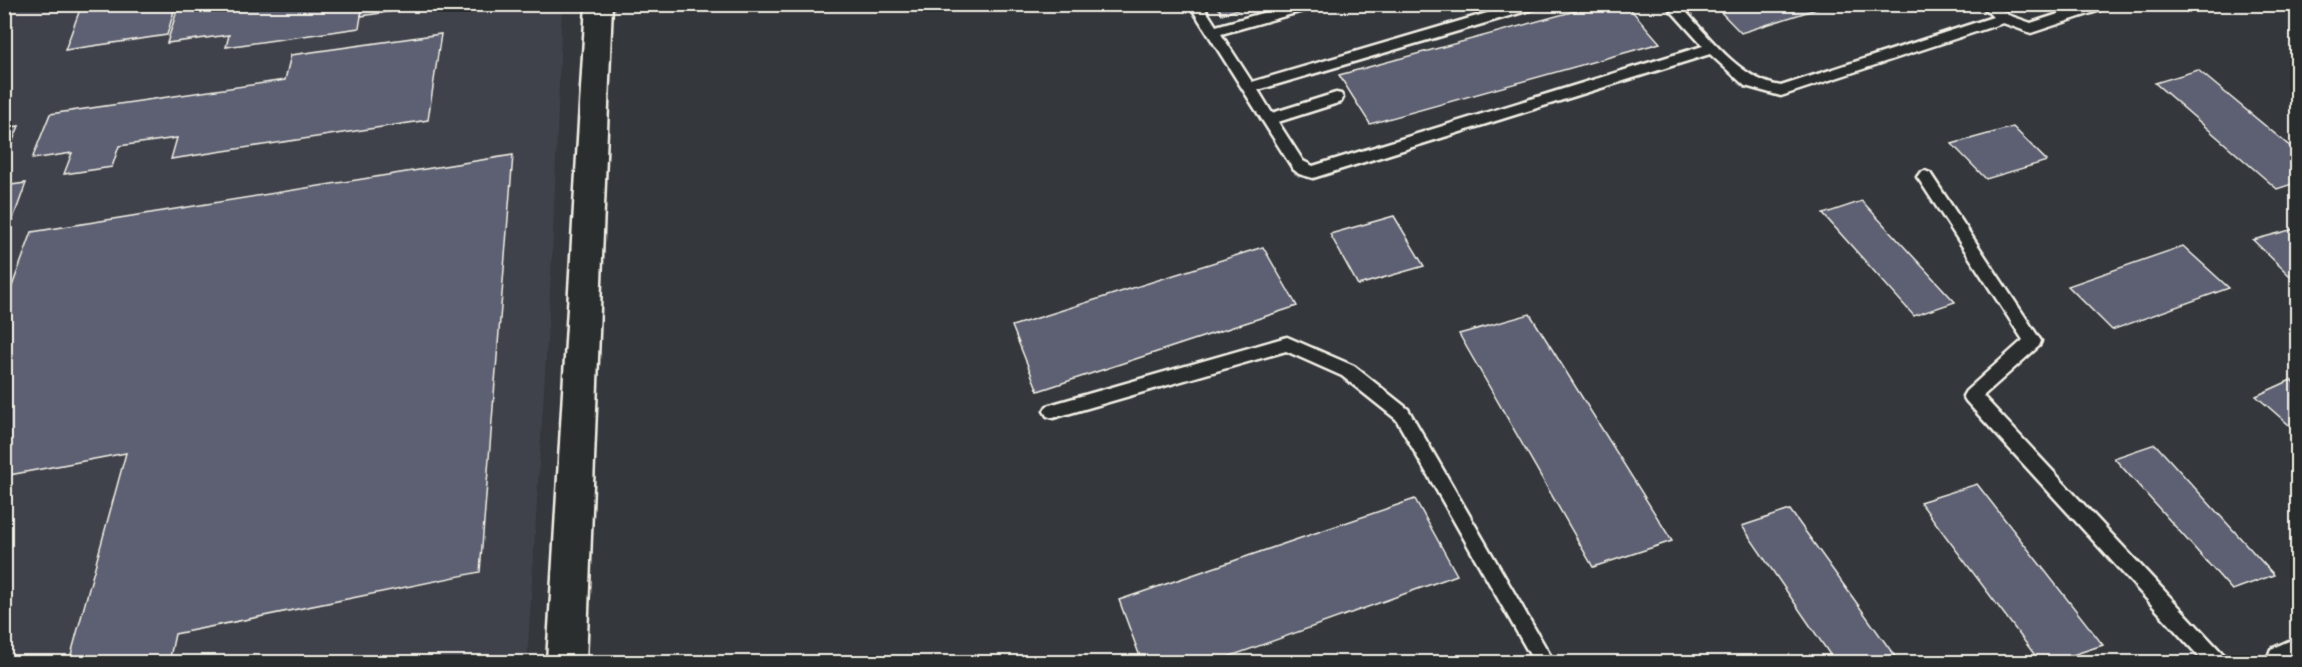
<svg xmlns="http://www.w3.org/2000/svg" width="2302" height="667" viewBox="0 0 2302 667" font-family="'Playpen Sans',sans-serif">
	<rect width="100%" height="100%" fill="#34373c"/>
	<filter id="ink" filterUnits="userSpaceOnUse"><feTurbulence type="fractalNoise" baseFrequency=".0167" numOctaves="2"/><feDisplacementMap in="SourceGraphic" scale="12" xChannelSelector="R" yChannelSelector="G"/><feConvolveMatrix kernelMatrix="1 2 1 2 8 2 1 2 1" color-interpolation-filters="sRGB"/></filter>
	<g filter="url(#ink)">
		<polygon fill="#40434c" points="4,5 562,5 552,260 527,662 5,662"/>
		<g fill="#5b6072" stroke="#f4f1e8" stroke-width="1.5">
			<polygon points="82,4 176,4 167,35 65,50"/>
			<polygon points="179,4 363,4 359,28 226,47 229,35 167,43"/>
			<polygon points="363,4 439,4 361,16"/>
			<polygon points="1216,4 1257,4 1222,14"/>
			<polygon points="1601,4 1626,4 1660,43 1370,124 1339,75"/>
			<polygon points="1713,4 1832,4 1741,33"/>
			<polygon points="441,34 428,120 171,159 177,138 119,146 112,167 64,174 72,153 32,159 50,114 285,80 291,55"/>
			<polygon points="2198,70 2298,153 2298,182 2277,189 2155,83"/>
			<polygon points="19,126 4,162 4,128"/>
			<polygon points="2013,127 2047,161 1986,179 1952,144"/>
			<polygon points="513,155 480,572 175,634 169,662 69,662 126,453 4,476 4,308 32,232"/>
			<polygon points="26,183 4,244 4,186"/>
			<polygon points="1862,201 1955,302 1914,316 1823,214"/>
			<polygon points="1394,216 1424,266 1358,285 1330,234"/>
			<polygon points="2298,228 2298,274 2290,276 2253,240"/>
			<polygon points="2183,246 2229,288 2112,330 2068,286"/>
			<polygon points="1263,247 1297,306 1038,391 1012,326"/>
			<polygon points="1530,314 1672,541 1593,567 1459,334"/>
			<polygon points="2291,380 2298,386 2298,433 2256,396"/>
			<polygon points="2155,444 2274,575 2232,590 2114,458"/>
			<polygon points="1977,484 2103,645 2051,662 2040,662 1920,502"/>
			<polygon points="1415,499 1457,575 1214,662 1142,662 1119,600"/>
			<polygon points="1790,510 1899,662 1835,662 1742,526"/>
		</g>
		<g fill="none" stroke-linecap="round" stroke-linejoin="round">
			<g stroke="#f4f1e8" stroke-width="5">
				<g id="service">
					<path d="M1189,4H1202L1216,26L1294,4H1318L1317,7L1221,34L1252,82L1518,4H1541L1540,7L1258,90L1272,113L1336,93L1341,94L1343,98L1341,102L1278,122L1303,161L1313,166L1703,46L1665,4H1679C1707,34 1739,80 1781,86L1993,17L1980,4H1995L2008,15L2031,23L2089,4H2111L2110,7L2031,33L2003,23L1781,96L1745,86L1710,54L1313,178L1299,174L1293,169Z"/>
					<polygon points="1925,171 1930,173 2041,341 2039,346 1983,396 2224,655 2227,662 2204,662 1966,401 1963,396 1966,391 2023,340 1920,181 1917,177 1920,173"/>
					<polygon points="1287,337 1354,366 1408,409 1554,662 1534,662 1396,419 1342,376 1286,351 1053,418 1047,416 1044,411 1047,406 1053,404"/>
				</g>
			</g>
			<g stroke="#f4f1e8" stroke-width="5">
				<g id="minor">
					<polygon points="586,4 612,4 586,662 547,662"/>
					<polygon points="2298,637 2298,662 2266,662 2271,649"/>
				</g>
			</g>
			<use href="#service" fill="#2a2d2e" fill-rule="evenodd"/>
			<use href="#minor" fill="#2a2d2e" fill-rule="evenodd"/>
		</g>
	</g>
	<rect width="2302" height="667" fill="none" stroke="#2a2d2e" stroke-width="24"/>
	<rect x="12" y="12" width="2278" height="643" fill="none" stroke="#f4f1e8" stroke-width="2" filter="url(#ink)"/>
</svg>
